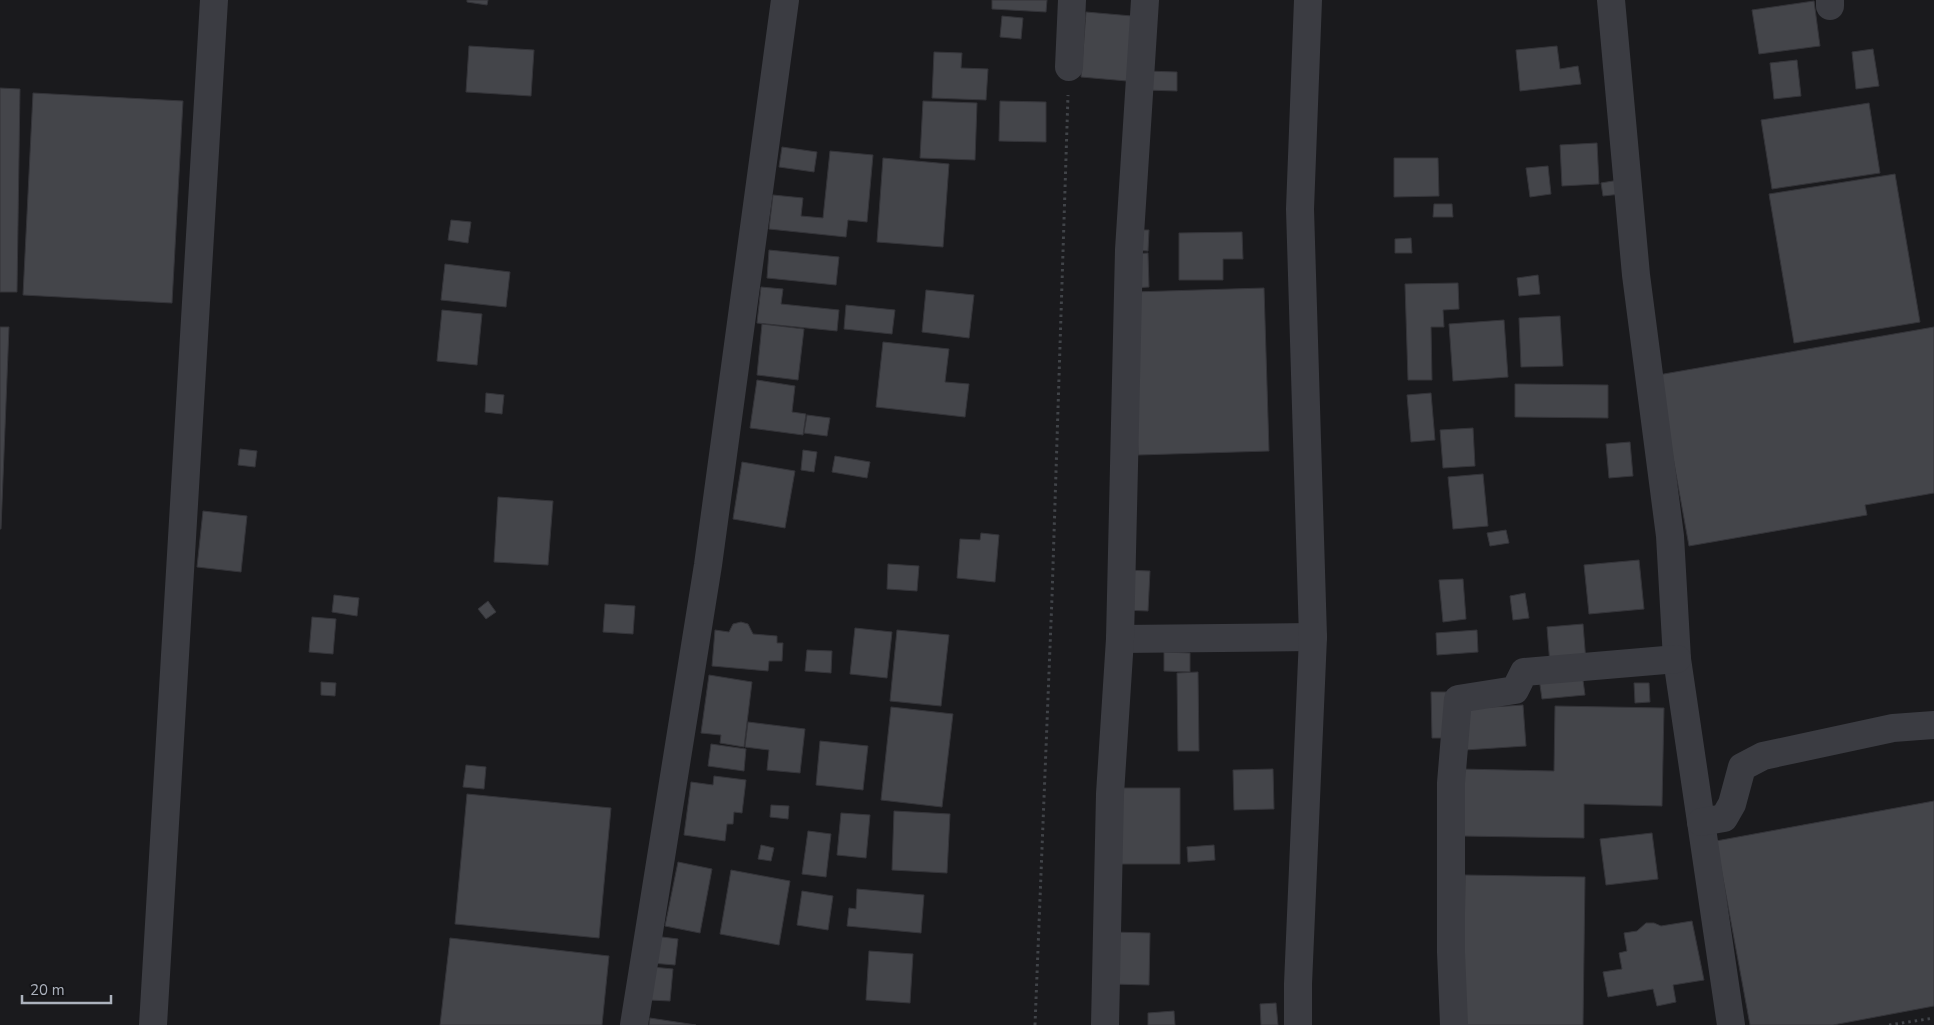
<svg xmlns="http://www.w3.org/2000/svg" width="1934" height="1025" viewBox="0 0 1934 1025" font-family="'Nunito Sans',sans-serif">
	<rect width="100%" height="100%" fill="#1a1a1d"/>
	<g fill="#44454a" stroke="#343439">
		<polygon points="467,0 488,0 487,5 467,2"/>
		<polygon points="992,0 1047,0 1046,12 992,9"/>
		<polygon points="1814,1 1820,46 1759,54 1752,10"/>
		<polygon points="1086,12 1132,16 1127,81 1081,77"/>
		<polygon points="1002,16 1023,18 1021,39 1000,37"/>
		<polygon points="469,46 534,50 531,96 466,92"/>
		<polygon points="1557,46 1560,69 1578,66 1581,84 1520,91 1516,50"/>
		<polygon points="1873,49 1879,86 1856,89 1852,52"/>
		<polygon points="934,52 962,53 961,68 988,69 986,100 932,98"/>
		<polygon points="1797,60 1801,96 1774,99 1770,63"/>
		<polygon points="1146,71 1177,72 1177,91 1145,90"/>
		<polygon points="0,88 20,89 17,292 0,292"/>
		<polygon points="33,93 183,101 172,303 23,295"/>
		<polygon points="923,101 977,103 975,160 920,158"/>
		<polygon points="1000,101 1046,102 1046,142 999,141"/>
		<polygon points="1869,103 1880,173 1772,189 1761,120"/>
		<polygon points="1597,143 1599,184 1562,186 1560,145"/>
		<polygon points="782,147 817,152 814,172 779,167"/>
		<polygon points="830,151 873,155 867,222 848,220 846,237 769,229 773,195 803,198 801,216 823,218"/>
		<polygon points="883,158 949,164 943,247 877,242"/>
		<polygon points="1394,158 1438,158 1439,196 1394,197"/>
		<polygon points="1548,166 1551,194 1530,197 1526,168"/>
		<polygon points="1895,174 1920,322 1794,343 1769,194"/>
		<polygon points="1619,180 1621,194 1603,196 1601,183"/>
		<polygon points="1434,204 1452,204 1453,217 1433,217"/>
		<polygon points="451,220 471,222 468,243 448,240"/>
		<polygon points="1133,230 1149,230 1148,251 1133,250"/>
		<polygon points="1242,232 1243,259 1223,259 1223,280 1179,280 1179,233"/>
		<polygon points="1411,238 1412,253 1395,253 1395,239"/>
		<polygon points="769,250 839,257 836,285 767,278"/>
		<polygon points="1148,253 1149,287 1134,288 1132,254"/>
		<polygon points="445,264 510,272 506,307 441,300"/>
		<polygon points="1538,275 1540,294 1519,296 1517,278"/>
		<polygon points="1458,283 1459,309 1443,310 1444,327 1431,327 1432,380 1408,380 1405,284"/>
		<polygon points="761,287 783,289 781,304 839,310 837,331 757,323"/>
		<polygon points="1264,288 1269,451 1138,455 1132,292"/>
		<polygon points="926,290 974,295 969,338 922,332"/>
		<polygon points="846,305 895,310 892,334 844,329"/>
		<polygon points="442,310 482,314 477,365 437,361"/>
		<polygon points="1560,316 1563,366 1521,367 1519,318"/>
		<polygon points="1504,320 1508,377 1453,381 1449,324"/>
		<polygon points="762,324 804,329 798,380 757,375"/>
		<polygon points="0,327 9,327 1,529 0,529"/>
		<polygon points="1934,327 1934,493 1865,505 1867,515 1689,546 1658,375"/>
		<polygon points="883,342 949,349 945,382 969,384 965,417 876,407"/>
		<polygon points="757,380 795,386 792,412 806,414 803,435 750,428"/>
		<polygon points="1515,384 1608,385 1608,418 1515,417"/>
		<polygon points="486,393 504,395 502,414 485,412"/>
		<polygon points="1431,393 1435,440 1411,442 1407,395"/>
		<polygon points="807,415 830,418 827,436 804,433"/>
		<polygon points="1473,428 1475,466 1443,468 1440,430"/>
		<polygon points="1630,442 1633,476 1609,478 1606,444"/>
		<polygon points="240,449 257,451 255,467 238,465"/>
		<polygon points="803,450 817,452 814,472 801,470"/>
		<polygon points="835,456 870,462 867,478 832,472"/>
		<polygon points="742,462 795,471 785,528 733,519"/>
		<polygon points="1483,474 1488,526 1453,529 1448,477"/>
		<polygon points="498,497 553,501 548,565 494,562"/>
		<polygon points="203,511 247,516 241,572 197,567"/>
		<polygon points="1506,530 1509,543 1490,546 1487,533"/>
		<polygon points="981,533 999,535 995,582 957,578 960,539 980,540"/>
		<polygon points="1639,560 1644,609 1589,614 1584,565"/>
		<polygon points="888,564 919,566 917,591 887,589"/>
		<polygon points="1125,570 1150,571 1148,611 1123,610"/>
		<polygon points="1463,579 1466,619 1443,622 1439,580"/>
		<polygon points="1525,593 1529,618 1513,620 1510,596"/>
		<polygon points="334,595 359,598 357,616 332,612"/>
		<polygon points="488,601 496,612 486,619 478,609"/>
		<polygon points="605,604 635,606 633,634 603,632"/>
		<polygon points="312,617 336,619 333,654 309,652"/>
		<polygon points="741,622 748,624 753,634 777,636 777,643 783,643 782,661 769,661 768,671 712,666 715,630 729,632 733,624"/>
		<polygon points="1583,624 1586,662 1550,665 1547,627"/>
		<polygon points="855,628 892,632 887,678 850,674"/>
		<polygon points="897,630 949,635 941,706 890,701"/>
		<polygon points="1477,630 1478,652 1437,655 1436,633"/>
		<polygon points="807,650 832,651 831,673 805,671"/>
		<polygon points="1164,652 1190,653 1190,672 1164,671"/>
		<polygon points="1198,672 1199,751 1178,751 1177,673"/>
		<polygon points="1582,673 1585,695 1542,699 1539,678"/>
		<polygon points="709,675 752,682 744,747 720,743 721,735 701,733"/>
		<polygon points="321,682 336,683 335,696 321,695"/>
		<polygon points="1634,683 1649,683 1650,702 1635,703"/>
		<polygon points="1431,692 1448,692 1450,738 1432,738"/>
		<polygon points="1523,705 1526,746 1465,750 1462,709"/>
		<polygon points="1555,706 1664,708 1662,806 1584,804 1584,838 1460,836 1461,769 1554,771"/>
		<polygon points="891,707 953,714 942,807 881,800"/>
		<polygon points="748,722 805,729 800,773 767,770 769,750 745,747"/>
		<polygon points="820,741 868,746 863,790 816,785"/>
		<polygon points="711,744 746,749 744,771 708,766"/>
		<polygon points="466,765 486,767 484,789 463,787"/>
		<polygon points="1273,769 1274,809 1234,810 1233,770"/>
		<polygon points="714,776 746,780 742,813 734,812 733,824 727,824 725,841 684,835 691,782 713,785"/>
		<polygon points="1115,788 1180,788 1180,864 1116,864"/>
		<polygon points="467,794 611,808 599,938 455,924"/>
		<polygon points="1934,801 1934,1006 1833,1025 1750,1025 1716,841"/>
		<polygon points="771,805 789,806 788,819 770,817"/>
		<polygon points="894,811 950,814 947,873 892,870"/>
		<polygon points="841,813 870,815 866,858 837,855"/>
		<polygon points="808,831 831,834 826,877 802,874"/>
		<polygon points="1652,833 1658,879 1606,885 1600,839"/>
		<polygon points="761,845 774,848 771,861 758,859"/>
		<polygon points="1214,845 1215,860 1188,862 1187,847"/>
		<polygon points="678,862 712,869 700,933 665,926"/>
		<polygon points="731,870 790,881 779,945 720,934"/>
		<polygon points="1465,875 1585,877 1583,1025 1463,1025"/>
		<polygon points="857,889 924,895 921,933 847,926 849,908 856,909"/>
		<polygon points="802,891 833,896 828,930 797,925"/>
		<polygon points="1692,921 1704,980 1673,985 1676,1002 1657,1006 1653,989 1608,997 1603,972 1622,969 1619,953 1627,951 1624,933 1637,931 1646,923 1654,923 1661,926"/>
		<polygon points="1112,932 1150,933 1149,985 1112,984"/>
		<polygon points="654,936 678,939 675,965 651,963"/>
		<polygon points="450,938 609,956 602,1025 440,1025"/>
		<polygon points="869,951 913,954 910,1003 866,1000"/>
		<polygon points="652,967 673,969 670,1001 649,1000"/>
		<polygon points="1276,1003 1278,1025 1261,1025 1260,1004"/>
		<polygon points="1174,1011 1175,1025 1148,1025 1148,1013"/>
		<polygon points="650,1018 696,1025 649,1025"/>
	</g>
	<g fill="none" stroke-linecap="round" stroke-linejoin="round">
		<g stroke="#414449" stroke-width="3" stroke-dasharray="2.5 4" stroke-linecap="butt">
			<polyline points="1035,1025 1052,597 1068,95"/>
			<polyline points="1889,1025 1934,1018"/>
		</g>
		<g stroke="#3b3c42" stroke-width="28">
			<polyline points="1611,0 1636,275 1670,536 1677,659 1731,1025"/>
			<polyline points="1830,0 1830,6"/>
			<polyline points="1069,67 1072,0"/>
			<polyline points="1120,639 1313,637"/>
			<polyline points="1701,822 1724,818 1732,804 1742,767 1763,756 1893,728 1934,725"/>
			<polyline points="153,1025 214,0"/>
			<polyline points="634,1025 708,565 785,0"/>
			<polyline points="1105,1025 1110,794 1120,639 1129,250 1145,0"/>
			<polyline points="1298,1025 1298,984 1313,637 1300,209 1308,0"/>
			<polyline points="1454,1025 1451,952 1451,783 1458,699 1515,690 1524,672 1677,659"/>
		</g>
	</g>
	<path d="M22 995v8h89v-8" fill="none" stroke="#acb2bd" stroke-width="2.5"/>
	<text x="30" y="995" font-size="15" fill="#acb2bd" stroke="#151518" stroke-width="4" paint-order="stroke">20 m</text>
</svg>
